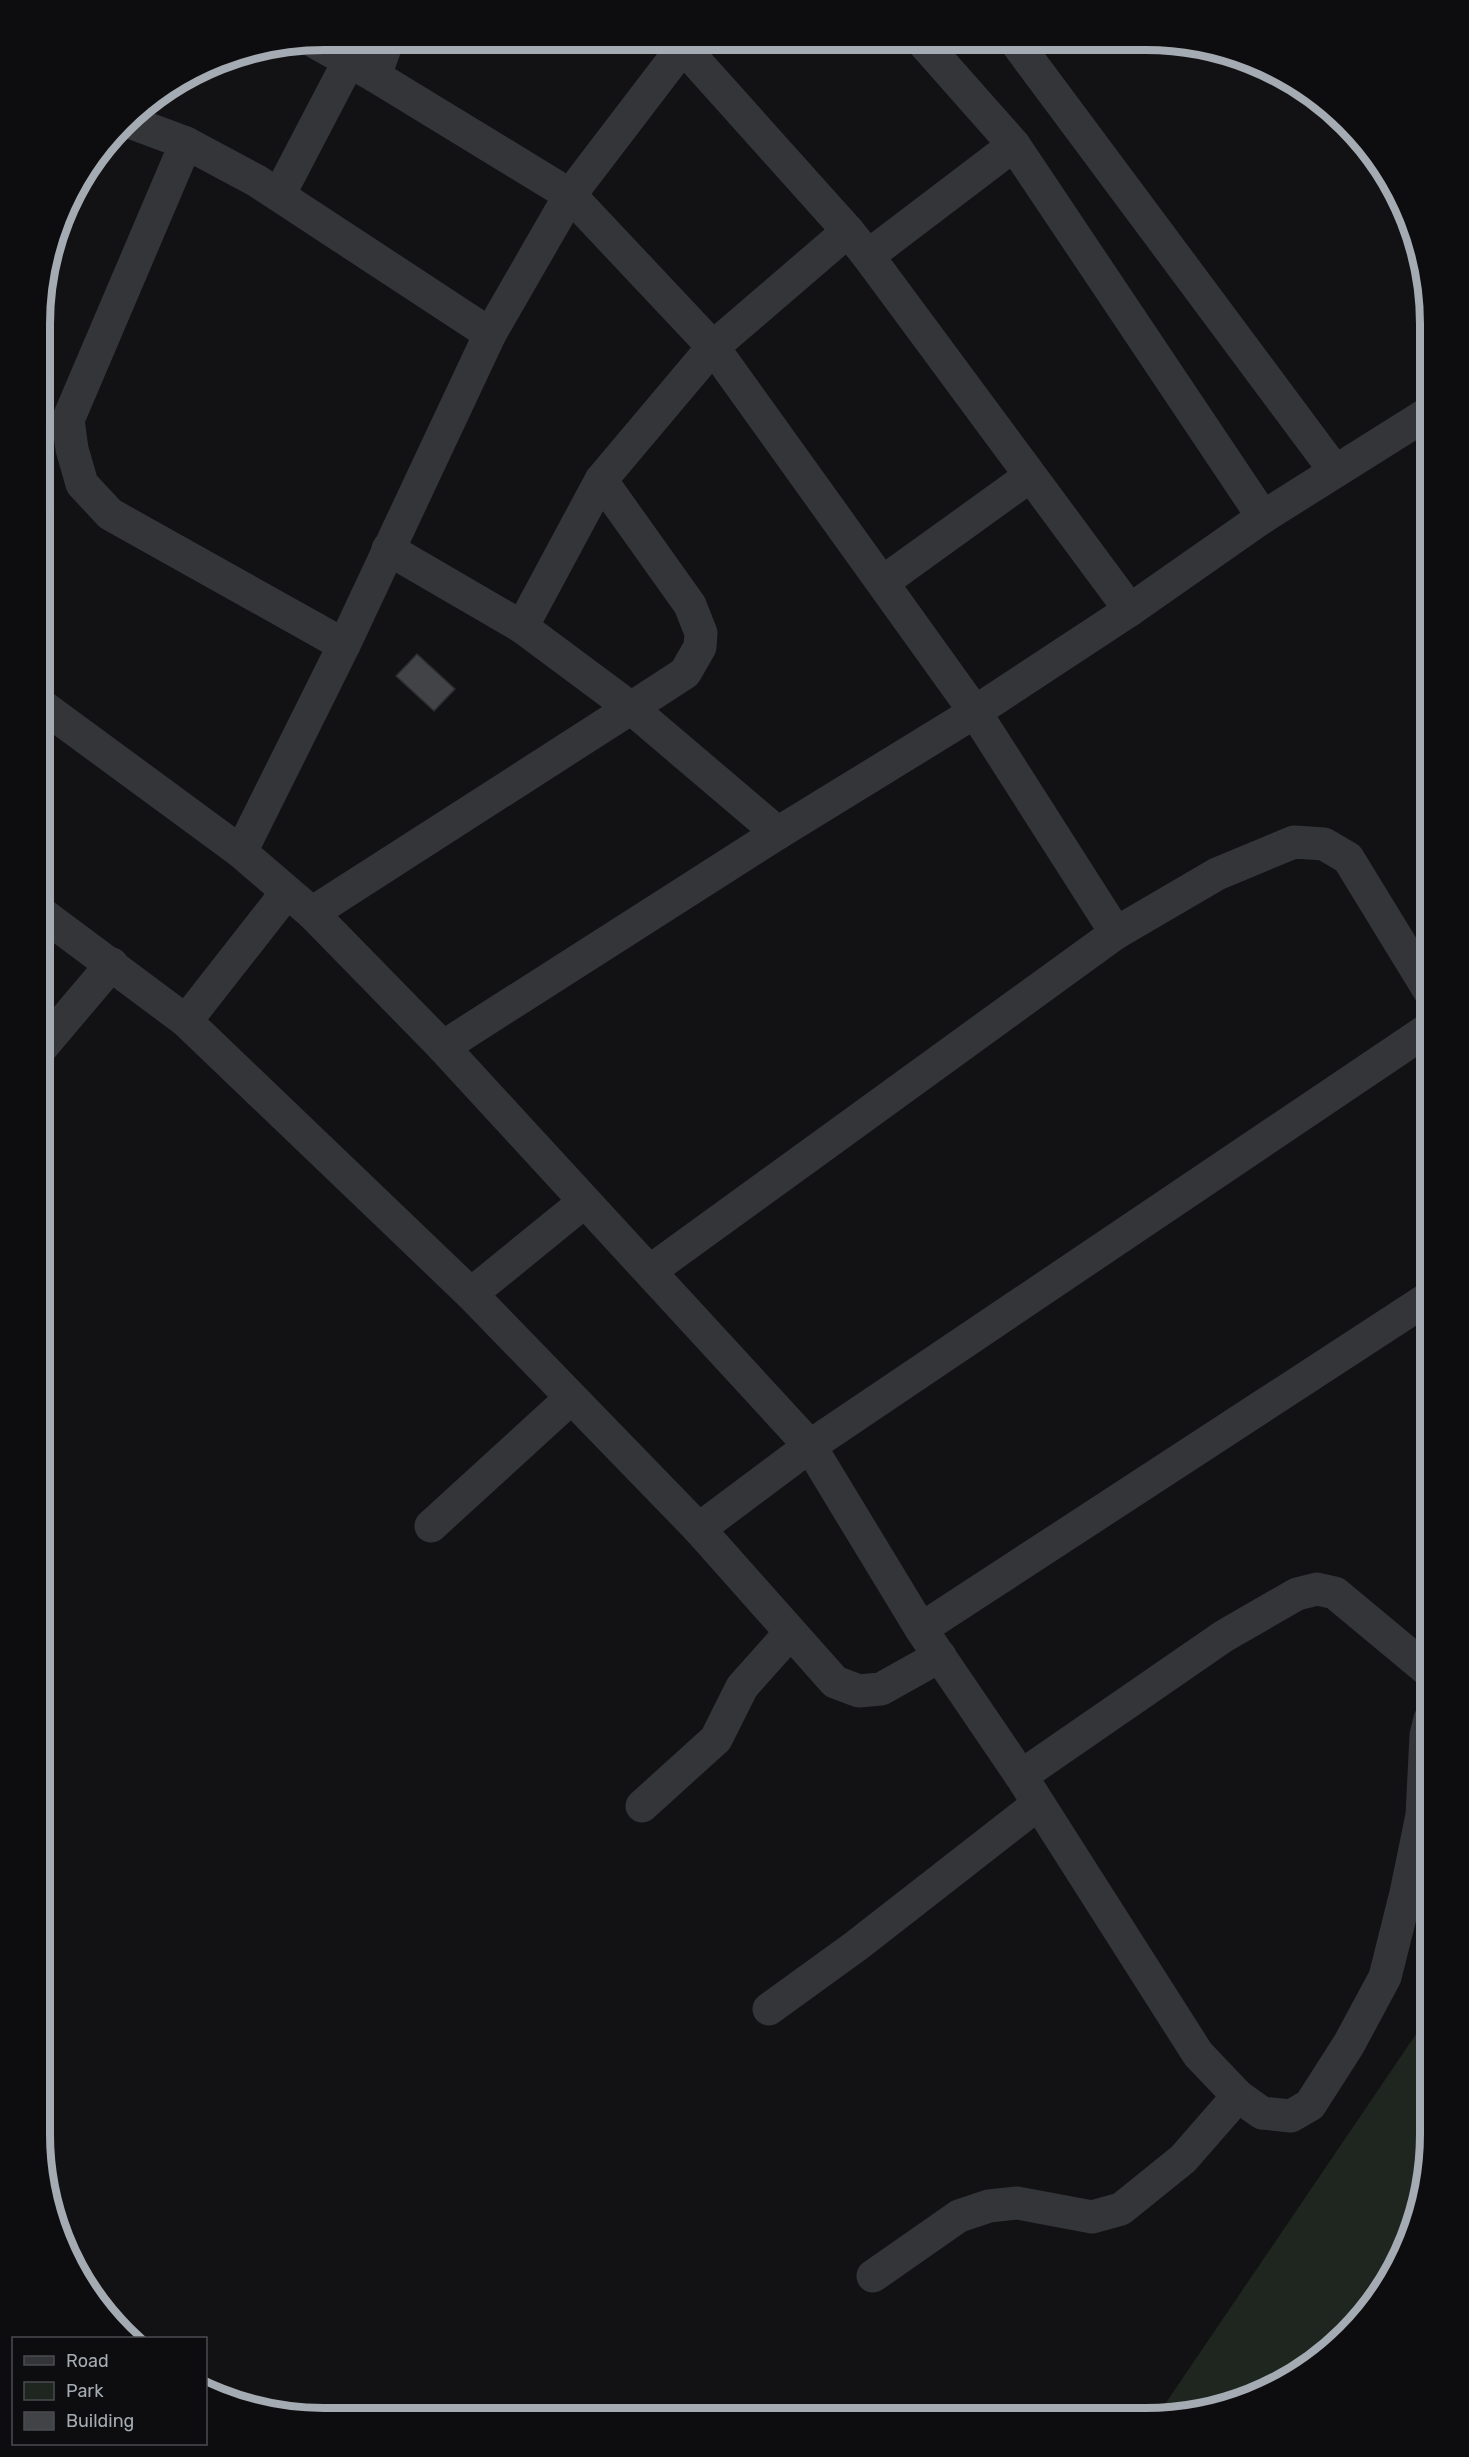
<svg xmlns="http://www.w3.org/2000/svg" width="1469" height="2457" viewBox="0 0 1469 2457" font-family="Rubik,sans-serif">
	<rect width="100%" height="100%" fill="#121214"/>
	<polygon fill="#1f261f" points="1429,2015 1429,2152 1408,2242 1371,2306 1319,2359 1254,2396 1157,2416"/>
	<polygon fill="#414347" stroke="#2c2d2f" stroke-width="1.5" points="417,654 455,689 434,711 396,676"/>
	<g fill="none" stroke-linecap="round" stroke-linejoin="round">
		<g stroke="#343538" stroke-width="33">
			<polyline points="673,40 683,47 848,231"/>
			<polyline points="313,41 375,76 570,195 713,347 975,712 1116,933"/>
			<polyline points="1015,41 1335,471"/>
			<polyline points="375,76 388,39"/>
			<polyline points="127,121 186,143 257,181 490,334 344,645 241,852"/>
			<polyline points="186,143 68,420 72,449 82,484 110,514 344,645"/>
			<polyline points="279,195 349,61"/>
			<polyline points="868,256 1130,610"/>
			<polyline points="490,334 570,195 683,47"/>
			<polyline points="601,480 690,605 701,633 700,647 685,673 631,708 778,833"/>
			<polyline points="1263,517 1430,412"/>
			<polyline points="883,582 1030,476"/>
			<polyline points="522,627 601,480 713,347 848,231 868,256 1014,145"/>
			<polyline points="41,705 241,852 312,913 443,1047 810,1446 921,1629 1021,1776 1198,2054 1238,2096 1262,2113 1291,2116 1310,2105 1349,2044 1385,1977 1406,1893 1422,1815 1426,1735 1430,1719"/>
			<polyline points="41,913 186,1021 471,1294 699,1529 835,1682 859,1691 881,1689 940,1656"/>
			<polyline points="312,913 631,708 522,627 388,549"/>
			<polyline points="186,1021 287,892"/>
			<polyline points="443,1047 778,833 975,712 1130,610 1263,517 1014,145 922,41"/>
			<polyline points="40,1049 112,964"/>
			<polyline points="650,1271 1116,933 1217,874 1294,842 1324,844 1348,858 1430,992"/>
			<polyline points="471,1294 584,1202"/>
			<polyline points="431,1526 571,1398"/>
			<polyline points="699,1529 810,1446 1430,1028"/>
			<polyline points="921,1629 1430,1297"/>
			<polyline points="1021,1776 1224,1636 1297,1594 1317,1589 1335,1593 1430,1672"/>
			<polyline points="642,1806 716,1739 742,1687 790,1633"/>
			<polyline points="769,2009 856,1946 1038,1804"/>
			<polyline points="873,2276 959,2216 989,2206 1017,2203 1092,2217 1121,2209 1183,2159 1238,2096"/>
		</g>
	</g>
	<path d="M0 0H1469V2457H0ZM324 50H1146A274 274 0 0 1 1420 324V2134A274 274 0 0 1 1146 2408H324A274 274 0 0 1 50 2134V324A274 274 0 0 1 324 50Z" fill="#0d0d0f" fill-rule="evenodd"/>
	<path fill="none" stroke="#a5abb3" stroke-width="8" d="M324 50H1146A274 274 0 0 1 1420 324V2134A274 274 0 0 1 1146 2408H324A274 274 0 0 1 50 2134V324A274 274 0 0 1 324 50Z"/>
	<rect x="12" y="2337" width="195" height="108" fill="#0d0d0f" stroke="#4a4c51" stroke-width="1.5"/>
	<rect x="24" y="2356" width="30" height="9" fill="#343538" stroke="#4a4c51" stroke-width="1.5"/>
	<text x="66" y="2367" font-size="18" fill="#a5abb3">Road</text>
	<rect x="24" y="2382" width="30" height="18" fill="#1f261f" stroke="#4a4c51" stroke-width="1.5"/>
	<text x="66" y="2397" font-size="18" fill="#a5abb3">Park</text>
	<rect x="24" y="2412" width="30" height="18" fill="#414347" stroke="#4a4c51" stroke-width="1.5"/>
	<text x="66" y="2427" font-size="18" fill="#a5abb3">Building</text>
</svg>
